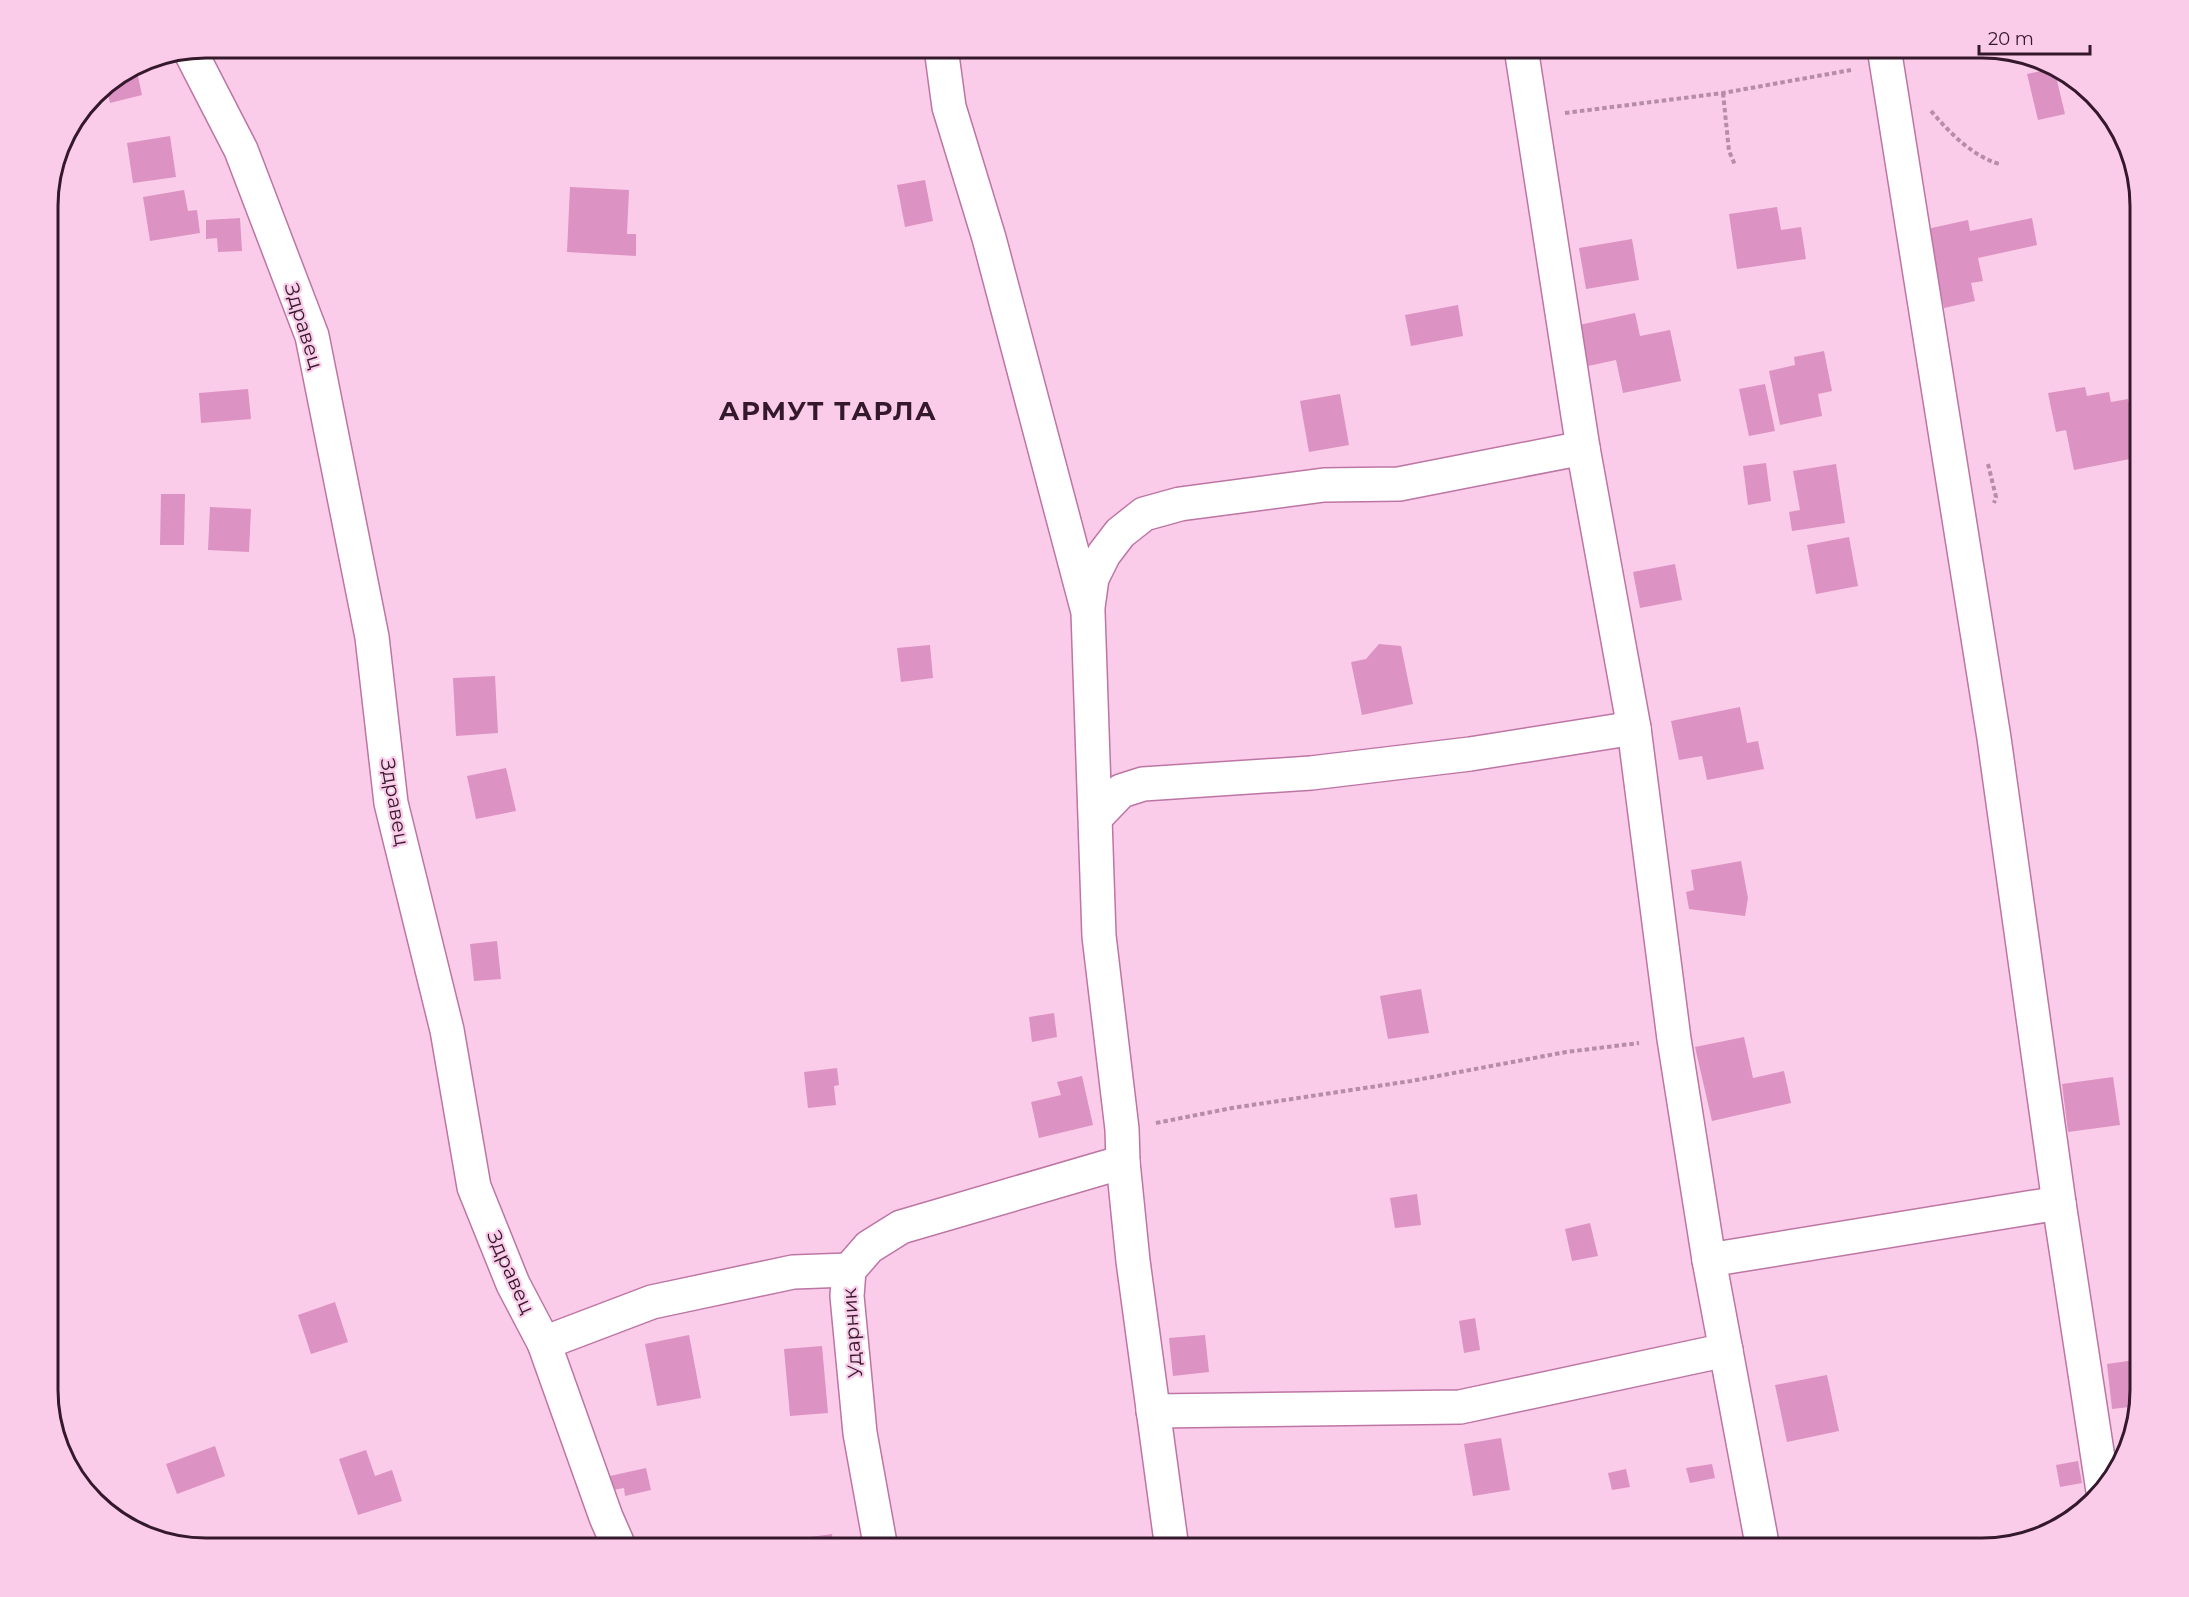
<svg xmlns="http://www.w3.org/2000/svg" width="2189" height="1597" viewBox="0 0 2189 1597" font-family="Montserrat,sans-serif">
	<rect width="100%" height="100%" fill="#fbcce9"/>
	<g fill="#dc92c2">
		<polygon points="136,67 142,95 110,103 106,86"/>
		<polygon points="2054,68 2065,114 2038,120 2027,74"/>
		<polygon points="170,136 176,177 133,183 127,143"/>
		<polygon points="925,180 933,221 905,227 897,185"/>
		<polygon points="570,187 629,190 627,234 636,234 636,256 567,252"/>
		<polygon points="184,190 188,211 197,210 200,233 150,241 143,197"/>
		<polygon points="1777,207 1781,230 1801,227 1806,259 1737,269 1729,214"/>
		<polygon points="240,218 242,251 218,252 217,238 206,239 206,220"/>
		<polygon points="2032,218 2037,245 1978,258 1983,281 1971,283 1975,301 1944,308 1927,229 1968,220 1970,231"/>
		<polygon points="1632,239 1639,280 1586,289 1579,248"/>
		<polygon points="1458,305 1463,336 1411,346 1405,315"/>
		<polygon points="1635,313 1640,336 1670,330 1681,381 1623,393 1616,360 1588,366 1579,325"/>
		<polygon points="1824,351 1832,391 1818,394 1822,416 1780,425 1769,371 1795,365 1794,357"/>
		<polygon points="1765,384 1775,431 1749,436 1739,389"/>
		<polygon points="2085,387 2087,396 2109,392 2111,402 2128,399 2140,457 2074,470 2066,430 2056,432 2048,393"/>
		<polygon points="248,389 251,419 201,423 199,393"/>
		<polygon points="1340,394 1349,445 1309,452 1300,401"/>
		<polygon points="1766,463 1771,501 1748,505 1743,466"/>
		<polygon points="1836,464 1845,523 1792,531 1789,512 1800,510 1793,471"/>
		<polygon points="161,494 185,494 184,545 160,545"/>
		<polygon points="210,507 251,509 249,552 208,550"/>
		<polygon points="1849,537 1858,586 1816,594 1807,545"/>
		<polygon points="1675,564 1682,600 1640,608 1633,572"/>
		<polygon points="1379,644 1401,646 1413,704 1362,715 1351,662 1366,659"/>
		<polygon points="930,645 933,678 901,682 897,648"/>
		<polygon points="495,676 498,733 456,736 453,678"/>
		<polygon points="1740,707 1747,743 1758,741 1764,769 1707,780 1702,756 1679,760 1671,721"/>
		<polygon points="506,768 516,811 476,819 467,776"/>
		<polygon points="1741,861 1748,898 1745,916 1689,909 1686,892 1694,890 1691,870"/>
		<polygon points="497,941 501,979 474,981 470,944"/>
		<polygon points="1421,989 1429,1033 1388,1039 1380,996"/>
		<polygon points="1054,1013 1057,1037 1032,1042 1029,1017"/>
		<polygon points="1744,1037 1753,1078 1784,1071 1791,1103 1712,1121 1695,1047"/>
		<polygon points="837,1068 839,1085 834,1086 836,1105 808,1108 804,1072"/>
		<polygon points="1082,1076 1093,1125 1039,1138 1031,1102 1061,1095 1057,1082"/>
		<polygon points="2113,1077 2120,1125 2068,1132 2062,1084"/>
		<polygon points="1417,1194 1421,1225 1395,1228 1390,1198"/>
		<polygon points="1590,1223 1598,1256 1572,1261 1565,1229"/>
		<polygon points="335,1302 348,1342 311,1354 298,1315"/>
		<polygon points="1475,1318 1480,1350 1464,1353 1459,1321"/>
		<polygon points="689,1335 701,1398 657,1406 645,1344"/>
		<polygon points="1205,1335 1209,1372 1173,1376 1169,1338"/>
		<polygon points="822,1346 828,1413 790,1416 784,1349"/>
		<polygon points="2135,1360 2140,1398 2138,1406 2112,1409 2107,1364"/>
		<polygon points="1827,1375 1839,1431 1787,1442 1775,1385"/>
		<polygon points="1501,1438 1510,1490 1473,1496 1464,1444"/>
		<polygon points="215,1446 225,1476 177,1494 166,1464"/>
		<polygon points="366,1450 375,1476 392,1470 402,1501 358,1515 339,1459"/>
		<polygon points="2078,1461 2082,1483 2060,1487 2056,1465"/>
		<polygon points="1712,1464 1715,1478 1690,1483 1686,1468"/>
		<polygon points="646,1468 651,1490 625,1496 624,1488 613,1490 610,1476"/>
		<polygon points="1626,1469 1630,1487 1612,1490 1608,1473"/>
		<polygon points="832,1534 834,1549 798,1549 796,1539"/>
	</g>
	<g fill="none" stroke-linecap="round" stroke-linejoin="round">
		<g stroke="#bd75a4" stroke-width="36">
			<g id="street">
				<polyline points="941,48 949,107 989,238 1088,612 1099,936 1122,1129 1123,1162 1133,1261 1172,1549"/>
				<polyline points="1521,48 1583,448 1634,728 1674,1039 1709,1260 1763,1549"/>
				<polyline points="1884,48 1994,738 2059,1203 2103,1491"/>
				<polyline points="190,51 241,150 312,336 372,637 391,803 447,1030 474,1187 513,1284 544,1343 606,1517 620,1549"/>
				<polyline points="1088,607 1092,578 1104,554 1120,533 1144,514 1180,504 1324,485 1399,484 1583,448"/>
				<polyline points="1096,817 1121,791 1143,784 1311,773 1470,754 1634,728"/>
				<polyline points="1709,1260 2059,1203"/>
				<polyline points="544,1343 652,1302 793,1272 849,1270"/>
				<polyline points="1153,1411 1460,1407 1726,1350"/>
				<polyline points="881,1549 860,1433 847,1296 849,1270 869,1247 901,1227 1123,1162"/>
			</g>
		</g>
		<g stroke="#b68da7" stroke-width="4" stroke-dasharray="4.5 3" stroke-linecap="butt">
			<polyline points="1723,93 1729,151 1735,165"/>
			<path d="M1931,111C1950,133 1971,155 1999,164"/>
			<polyline points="1565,113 1723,93 1851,70"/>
			<polyline points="1988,464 1996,497 1994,503"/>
			<polyline points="1156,1123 1232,1108 1411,1081 1566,1052 1639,1043"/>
		</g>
		<use href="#street" stroke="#fff" stroke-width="33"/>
	</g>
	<g text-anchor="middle" stroke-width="4.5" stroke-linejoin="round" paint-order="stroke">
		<g font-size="20" fill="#34182b" stroke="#fbcce9">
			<text transform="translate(304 326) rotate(73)" y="7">Здравец</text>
			<text transform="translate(395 802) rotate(80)" y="7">Здравец</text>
			<text transform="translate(511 1272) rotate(66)" y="7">Здравец</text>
			<text transform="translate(852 1333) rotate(-94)" y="7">Ударник</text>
		</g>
		<g font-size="26" font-weight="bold" letter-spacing="1.5" fill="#34182b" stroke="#fbcce9">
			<text x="828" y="420">АРМУТ ТАРЛА</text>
		</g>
	</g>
	<path d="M0 0H2189V1597H0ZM206 58H1982A148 148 0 0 1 2130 206V1390A148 148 0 0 1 1982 1538H206A148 148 0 0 1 58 1390V206A148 148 0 0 1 206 58Z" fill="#fbcce9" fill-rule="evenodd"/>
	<path fill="none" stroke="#34182b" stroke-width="3" d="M206 58H1982A148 148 0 0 1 2130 206V1390A148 148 0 0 1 1982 1538H206A148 148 0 0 1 58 1390V206A148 148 0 0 1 206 58Z"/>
	<path d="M1979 45v9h111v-9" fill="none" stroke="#34182b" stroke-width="3"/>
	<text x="1988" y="45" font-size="18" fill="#34182b" stroke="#fbcce9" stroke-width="4.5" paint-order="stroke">20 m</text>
</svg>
